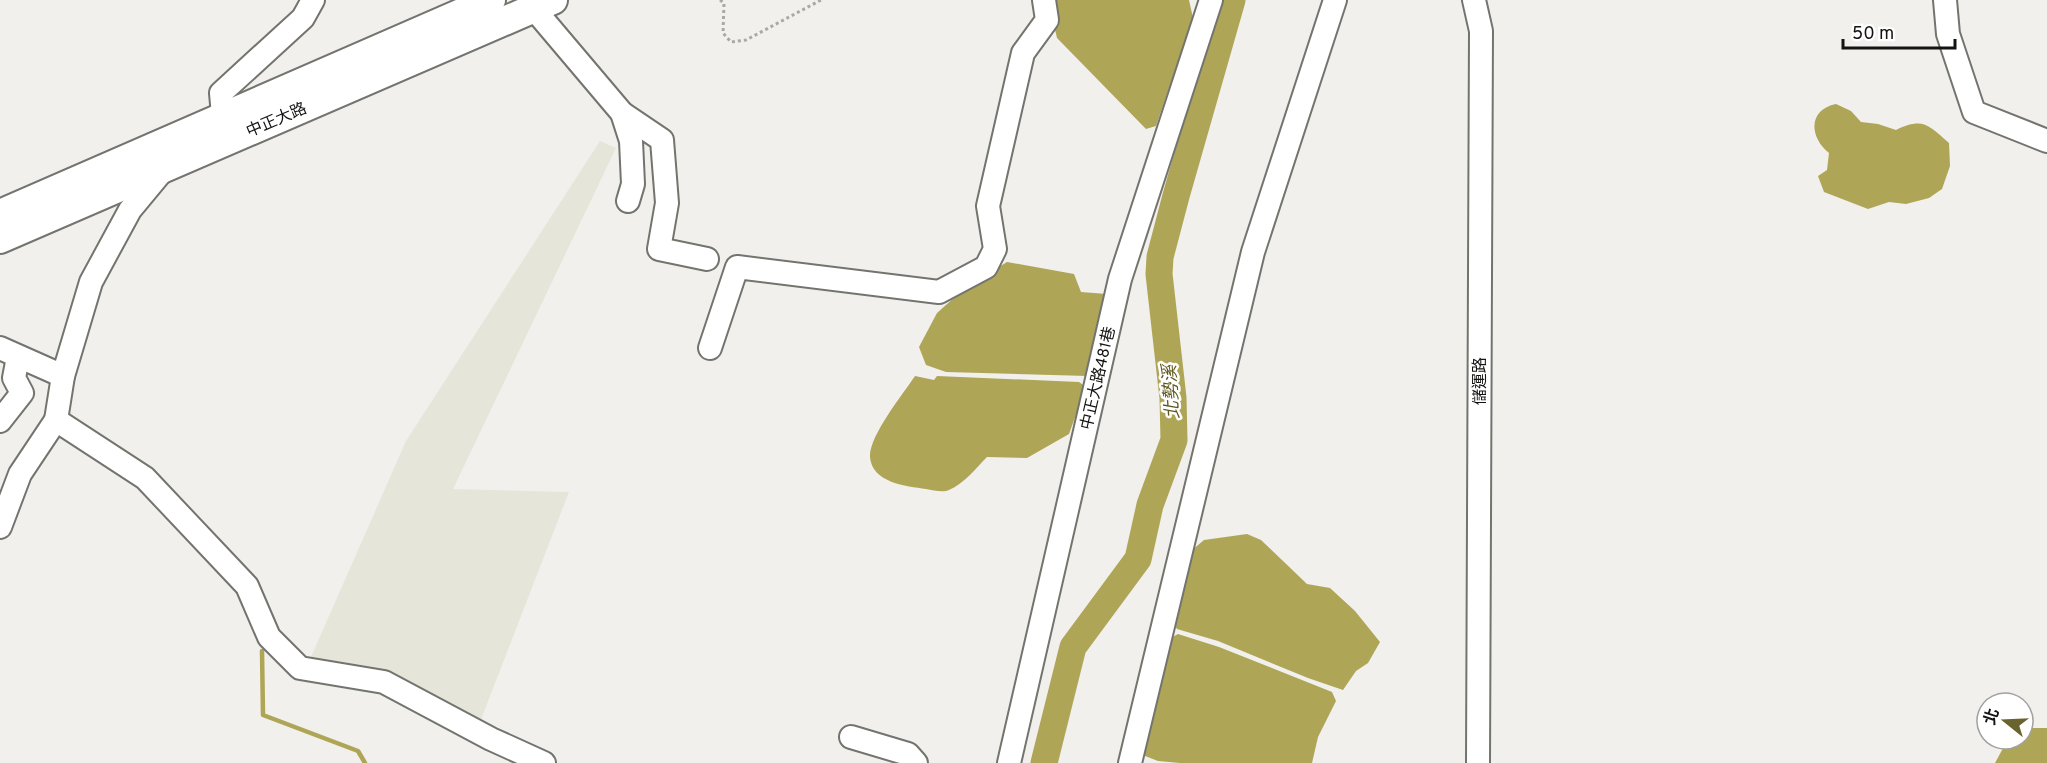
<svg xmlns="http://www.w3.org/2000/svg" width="2047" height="763" viewBox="0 0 2047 763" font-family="Overpass,'Noto Sans TC',sans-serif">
	<rect width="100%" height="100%" fill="#f1f0ec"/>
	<polygon fill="#e6e5d9" points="600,141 616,148 453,489 569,492 480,722 392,676 311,657 406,441"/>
	<g fill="#afa557">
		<polygon points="1048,0 1189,0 1193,18 1156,126 1146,129 1057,38"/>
		<path d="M1836,104L1851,111L1861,122L1878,124L1896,130C1923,117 1928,125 1949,143L1950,166L1942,189L1929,198L1906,204L1889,202L1868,209L1824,192L1818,176L1827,170L1829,153C1810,138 1807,110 1836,104Z"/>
		<polygon points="1007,262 1074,274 1081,292 1107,294 1088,376 946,372 926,365 919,347 937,313 965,288"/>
		<path d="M915,376L934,380L937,376L1079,382L1086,387L1069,434L1027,458L987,457C976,468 964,484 949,490C943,493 933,490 926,489C906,486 872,483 870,457C869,436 903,394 915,376Z"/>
		<polygon points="1247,534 1261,540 1307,584 1330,588 1355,611 1380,642 1368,663 1356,671 1343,690 1308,678 1218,641 1177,629 1170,618 1191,551 1204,540"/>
		<polygon points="1178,634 1219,647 1332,692 1336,701 1318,737 1312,763 1180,763 1158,761 1140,754 1165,641"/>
		<polygon points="2023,728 2047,728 2047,763 1995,763 2008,739 2023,739"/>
	</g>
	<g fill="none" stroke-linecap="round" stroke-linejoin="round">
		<polyline stroke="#afa557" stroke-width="4.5" points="262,651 263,715 358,751 365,763"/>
		<polyline stroke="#afa557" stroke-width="27" points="1044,763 1073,647 1138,559 1150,505 1174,440 1173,398 1159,274 1160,257 1176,196 1232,0"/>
		<g stroke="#74746f" stroke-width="26">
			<g id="minor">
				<polyline points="1474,0 1481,31 1478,763"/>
				<polyline points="1945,0 1948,34 1974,112 2047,141"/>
				<polyline points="534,9 622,113 631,141 633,184 628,201"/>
				<polyline points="622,113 662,140 667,203 659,249 707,259"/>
				<polyline points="223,115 221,93 303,18 313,0"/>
				<polyline points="0,348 63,376"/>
				<polyline points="710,348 737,267 939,292 986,267 995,249 988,206 1023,53 1047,20 1044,0"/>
				<polyline points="56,420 63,376 91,282 130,210 164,169"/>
				<polyline points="0,421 22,393 14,378 18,357"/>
				<polyline points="0,527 20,474 56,420 145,478 247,586 269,637 300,668 384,682 491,739 544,763"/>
				<polyline points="851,737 908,754 916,763"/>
				<polyline points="1009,763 1120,279 1211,0"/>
				<polyline points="1130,763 1253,252 1335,0"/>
			</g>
		</g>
		<g stroke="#74746f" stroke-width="32">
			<g id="major">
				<polyline points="0,214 491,0"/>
				<polyline points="0,239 553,0"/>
			</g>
		</g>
		<polyline stroke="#a9a8a5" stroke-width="3" stroke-dasharray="3 3" stroke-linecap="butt" points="720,0 724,3 723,33 731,42 746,40 821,0"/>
		<use href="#minor" stroke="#fff" stroke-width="22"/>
		<use href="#major" stroke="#fff" stroke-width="28"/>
	</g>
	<g text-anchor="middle" stroke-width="5" stroke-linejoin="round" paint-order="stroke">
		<g font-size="16" fill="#131312" stroke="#fff">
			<text transform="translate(276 119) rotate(-23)" y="6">中正大路</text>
			<text transform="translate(1097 378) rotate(-77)" y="6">中正大路481巷</text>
			<text transform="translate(1479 381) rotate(-90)" y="6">儲運路</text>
		</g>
		<g font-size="18" font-style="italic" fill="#5e571d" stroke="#fff">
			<text transform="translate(1171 392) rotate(-94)" y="6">北勢溪</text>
		</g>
	</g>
	<g transform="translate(2005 721) rotate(288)"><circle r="28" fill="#ffffff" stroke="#a1a1a0" stroke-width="1.5"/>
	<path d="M0-4.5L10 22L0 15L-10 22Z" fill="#69632f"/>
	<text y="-9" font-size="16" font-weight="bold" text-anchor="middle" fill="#131312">北</text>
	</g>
	<path d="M1843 39v9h112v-9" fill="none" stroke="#131312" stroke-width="3"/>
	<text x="1852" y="39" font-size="18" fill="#131312" stroke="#ffffff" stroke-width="4.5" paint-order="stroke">50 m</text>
</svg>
